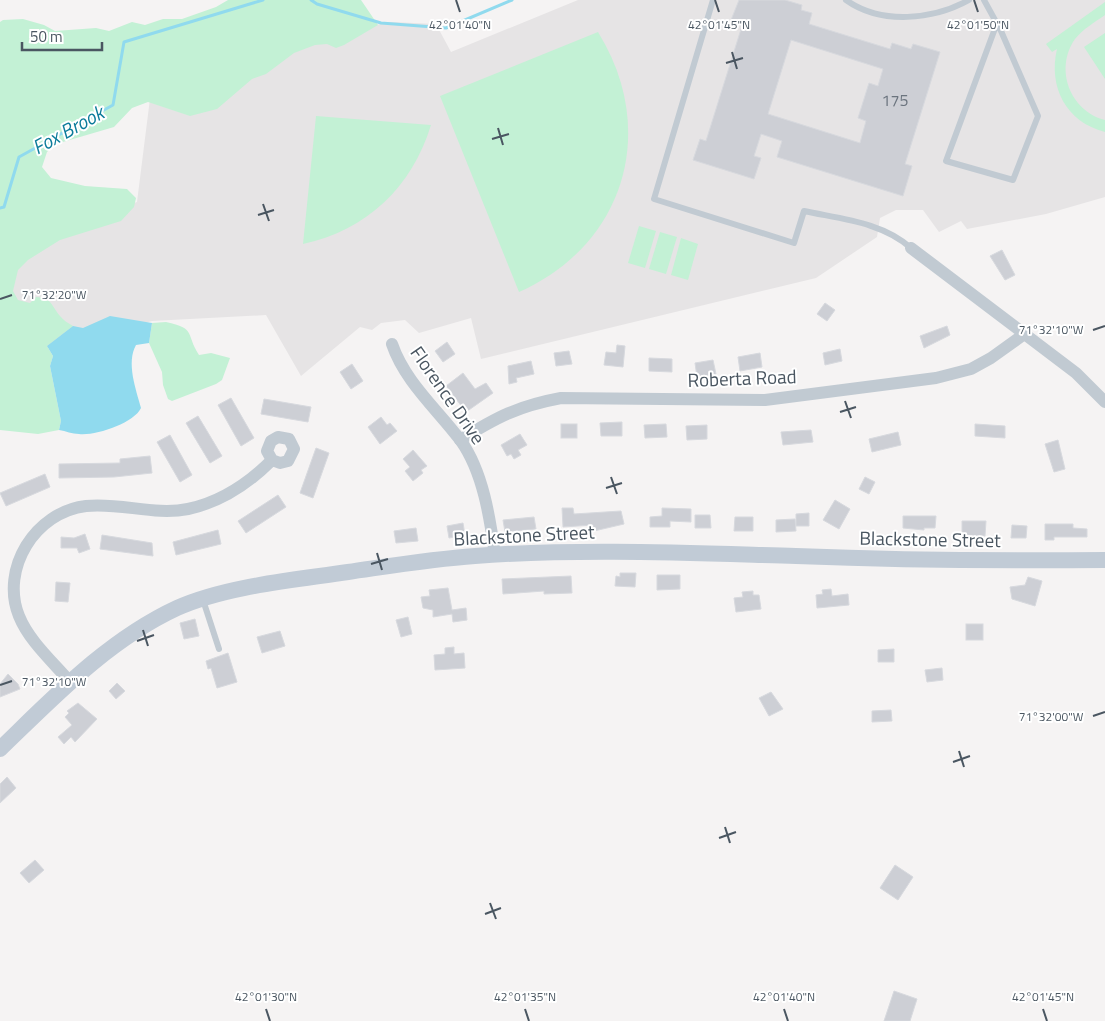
<svg xmlns="http://www.w3.org/2000/svg" width="1105" height="1021" viewBox="0 0 1105 1021" font-family="'Titillium Web',sans-serif">
	<rect width="100%" height="100%" fill="#f5f3f3"/>
	<polygon fill="#e6e4e5" points="578,0 1105,0 1105,197 1046,214 967,229 961,221 939,232 923,210 896,210 880,218 877,237 816,278 481,359 471,318 419,333 405,320 381,323 372,330 360,327 301,376 266,315 152,321 0,360 0,253 137,202 158,35 371,26 391,22 436,24 451,52"/>
	<g fill="#c3f1d5">
		<path d="M228,0H361L378,25L344,45L336,48L327,44L315,45L294,53L266,74L252,79L217,109L190,116L148,102L132,108L114,127L56,144L47,152L42,167L51,178L85,186L127,189L136,198L134,207L121,221L60,240L28,260L18,270L13,291L18,300L30,303L36,297C52,298 51,305 60,316C63,320 68,323 73,326L47,346L53,356L50,366L61,421L59,430L38,434L0,430V22L3,20L23,19L44,25L55,31L96,28L109,31L132,22L145,25L163,19H182L216,7Z"/>
		<path d="M1105,2V15C1095,22 1083,29 1075,39C1054,69 1070,111 1105,120V132C1066,122 1048,87 1057,49L1052,52L1046,44Z"/>
		<path d="M598,32C659,130 625,245 519,292L440,96Z"/>
		<polygon points="1105,33 1105,79 1084,47"/>
		<path d="M316,116L431,125C412,187 367,230 303,244Z"/>
		<polygon points="639,226 656,231 645,268 628,263"/>
		<polygon points="660,232 677,237 666,274 649,269"/>
		<polygon points="681,238 698,244 688,280 671,275"/>
		<path d="M166,322C197,329 185,333 199,355L211,353L230,358L222,380L216,384L172,401L168,399L163,385L162,372L149,343L152,323Z"/>
	</g>
	<path fill="#90daee" d="M110,316L152,323L149,343L136,345C126,363 136,389 141,408C134,423 96,436 79,434C72,434 66,431 59,430L61,421L50,366L53,356L47,346L73,326L83,328Z"/>
	<g fill="none" stroke-linecap="round" stroke-linejoin="round">
		<g stroke="#90daee" stroke-width="3">
			<polyline points="311,0 317,4 381,23 446,28 512,0"/>
			<polyline points="0,208 4,207 19,157 113,105 124,42 263,0"/>
		</g>
	</g>
	<g fill="#cdcfd5" stroke="#d7d9de" fill-rule="evenodd">
		<path d="M739,0H785L802,5L801,10L812,13L809,24L890,49L892,43L911,49L913,44L940,52L905,164L912,166L903,196L777,157L782,141L761,134L754,156L761,158L754,179L693,160L700,139L706,141L742,26L732,23L731,20ZM791,40L883,69L878,86L869,83L858,118L866,121L860,143L768,114Z"/>
		<polygon points="1002,250 1015,275 1005,280 990,256"/>
		<polygon points="825,303 835,310 827,321 817,314"/>
		<polygon points="947,326 950,335 924,348 920,336"/>
		<polygon points="447,342 455,354 443,362 435,351"/>
		<polygon points="617,345 625,346 623,367 604,365 606,352 616,353"/>
		<polygon points="840,349 842,361 825,365 823,353"/>
		<polygon points="569,351 572,364 556,366 554,353"/>
		<polygon points="760,353 762,367 740,371 738,357"/>
		<polygon points="649,358 672,359 672,372 649,371"/>
		<polygon points="713,360 716,374 697,377 695,363"/>
		<polygon points="531,361 534,374 516,378 517,382 509,384 508,366"/>
		<polygon points="352,364 363,381 351,389 340,372"/>
		<polygon points="463,373 475,389 486,383 493,393 466,412 446,386"/>
		<polygon points="231,398 254,438 241,446 218,405"/>
		<polygon points="264,399 311,407 308,422 261,414"/>
		<polygon points="198,416 222,456 210,463 186,423"/>
		<polygon points="381,417 387,425 390,423 397,431 380,444 368,427"/>
		<polygon points="622,422 622,436 601,436 600,423"/>
		<rect x="561" y="424" width="16" height="14"/>
		<polygon points="666,424 667,437 645,438 644,425"/>
		<polygon points="975,424 1005,426 1005,438 975,436"/>
		<polygon points="707,425 707,439 687,440 686,426"/>
		<polygon points="811,430 813,442 783,445 781,432"/>
		<polygon points="898,432 901,445 872,452 869,439"/>
		<polygon points="520,434 527,445 518,450 521,455 514,459 511,454 507,456 501,445"/>
		<polygon points="170,435 192,475 180,482 157,442"/>
		<polygon points="1058,440 1065,469 1054,472 1045,444"/>
		<polygon points="316,448 329,453 313,498 300,493"/>
		<polygon points="413,450 427,466 421,470 423,473 413,481 405,471 410,467 403,459"/>
		<polygon points="150,456 152,473 114,477 59,478 59,464 120,463 120,459"/>
		<polygon points="45,474 50,487 6,506 0,493"/>
		<polygon points="865,477 875,482 869,494 859,489"/>
		<polygon points="278,495 286,507 246,533 238,521"/>
		<polygon points="835,500 850,509 839,529 823,520"/>
		<polygon points="562,508 573,508 574,514 621,511 624,524 594,531 593,525 563,527"/>
		<polygon points="662,508 691,509 691,522 670,521 670,527 650,527 650,517 662,516"/>
		<polygon points="809,513 809,526 796,526 796,514"/>
		<polygon points="695,515 710,515 711,528 695,528"/>
		<polygon points="903,516 936,516 935,528 924,528 924,530 903,528"/>
		<polygon points="534,517 536,529 505,532 503,520"/>
		<polygon points="735,517 753,517 753,531 734,531"/>
		<polygon points="795,519 796,531 776,532 776,520"/>
		<polygon points="962,521 986,521 985,536 962,535"/>
		<polygon points="463,523 465,535 449,538 447,526"/>
		<polygon points="1045,524 1073,524 1073,528 1087,529 1087,537 1054,537 1054,540 1045,540"/>
		<polygon points="1012,525 1027,526 1026,538 1011,538"/>
		<polygon points="416,528 418,541 396,543 394,531"/>
		<polygon points="218,530 221,544 176,555 173,542"/>
		<polygon points="85,534 90,549 79,553 77,548 61,548 61,537 74,538"/>
		<polygon points="102,535 152,543 153,556 100,549"/>
		<polygon points="620,573 636,573 635,587 615,586 616,576 620,577"/>
		<polygon points="657,575 680,575 680,589 657,590"/>
		<polygon points="571,576 572,593 544,594 544,591 503,594 502,579"/>
		<polygon points="1028,577 1042,581 1035,606 1012,599 1010,587 1025,585"/>
		<polygon points="56,582 70,583 68,602 55,601"/>
		<polygon points="448,588 452,610 466,608 467,620 453,622 452,614 433,617 433,610 423,608 421,597 430,596 429,590"/>
		<polygon points="831,589 832,596 848,594 849,605 817,608 816,595 823,594 822,590"/>
		<polygon points="753,591 753,595 759,595 761,609 736,612 734,598 743,597 742,592"/>
		<polygon points="408,617 412,634 401,637 396,620"/>
		<polygon points="195,619 199,636 184,639 180,623"/>
		<rect x="966" y="624" width="17" height="16"/>
		<polygon points="280,631 285,646 262,653 257,637"/>
		<polygon points="454,647 454,654 464,653 465,668 435,670 434,655 445,654 445,648"/>
		<polygon points="894,649 894,662 878,662 878,650"/>
		<polygon points="228,653 237,682 217,688 211,668 208,669 206,661"/>
		<polygon points="942,668 943,680 927,682 925,670"/>
		<polygon points="8,674 18,684 20,689 0,697 0,684"/>
		<polygon points="117,683 125,691 116,699 109,691"/>
		<polygon points="771,692 783,709 769,716 759,698"/>
		<polygon points="78,703 97,719 75,742 71,737 64,744 58,737 72,725 65,717 69,713 67,711"/>
		<polygon points="891,710 892,721 872,722 872,711"/>
		<polygon points="7,777 16,788 0,803 0,784"/>
		<polygon points="35,860 44,870 29,883 20,873"/>
		<polygon points="895,865 913,877 898,900 880,888"/>
		<polygon points="894,991 917,999 910,1021 884,1021"/>
	</g>
	<g fill="none" stroke-linecap="round" stroke-linejoin="round">
		<g stroke="#c1cad2" stroke-width="6">
			<path d="M713,0L654,199L794,243L804,211C841,219 882,222 911,248"/>
			<path d="M846,0C881,25 933,20 969,0"/>
			<polyline points="984,0 1001,31 1038,116 1013,180 946,161 997,23"/>
			<polyline points="203,600 219,649"/>
		</g>
		<g stroke="#c1cad2" stroke-width="12">
			<polyline points="911,248 1076,373 1105,402"/>
			<path d="M392,344C405,382 437,409 461,441C483,472 490,518 495,555"/>
			<path d="M460,440C497,417 518,406 561,398L765,400L936,378L971,369L991,358L1023,335"/>
			<path d="M70,682C53,662 29,641 19,616C0,569 35,512 86,506C120,502 154,516 188,509C221,502 249,483 272,460L280,463L288,461L294,449L289,439L278,437L271,441L267,451L272,460"/>
		</g>
		<path stroke="#c1cbd6" stroke-width="16" d="M0,749C54,697 108,640 177,608C226,586 295,580 348,572C390,566 432,559 475,556C582,548 689,553 796,556C899,560 1002,561 1105,560"/>
	</g>
	<path fill="none" stroke="#4a5661" stroke-width="2" d="M456,0L460,12M715,0L719,12M974,0L978,12M732,52L737,69M726,63L743,58M498,128L503,145M492,139L509,134M263,204L269,221M258,215L274,210M0,299L12,295M1093,330L1105,326M845,401L851,418M840,412L856,407M611,477L617,494M606,488L622,483M377,553L382,570M371,564L388,559M143,630L148,646M137,641L154,635M0,685L12,681M1093,716L1105,712M959,751L964,767M953,762L970,756M725,827L730,843M719,838L736,832M490,903L496,919M485,914L501,908M266,1009L270,1021M525,1009L529,1021M784,1009L788,1021M1043,1009L1047,1021"/>
	<g text-anchor="middle" stroke-width="4" stroke-linejoin="round" paint-order="stroke">
		<g font-size="16" fill="#6b747e">
			<text x="895" y="106">175</text>
		</g>
		<g font-size="19" fill="#4a5661" stroke="#fff">
			<text transform="translate(742 378) rotate(-2)" y="7">Roberta Road</text>
			<text transform="translate(448 395) rotate(55)" y="7">Florence Drive</text>
			<text transform="translate(524 535) rotate(-3)" y="7">Blackstone Street</text>
			<text transform="translate(930 539) rotate(1)" y="7">Blackstone Street</text>
		</g>
		<g font-size="20" font-style="italic" fill="#0c7c9b" stroke="#fff">
			<text transform="translate(68 130) rotate(-29)" y="7">Fox Brook</text>
		</g>
	</g>
	<g font-size="12" text-anchor="middle" fill="#4a5661" stroke="#fff" stroke-width="4" stroke-linejoin="round" paint-order="stroke">
		<text x="460" y="29">42°01'40"N</text>
		<text x="719" y="29">42°01'45"N</text>
		<text x="978" y="29">42°01'50"N</text>
		<text x="54" y="299">71°32'20"W</text>
		<text x="1051" y="334">71°32'10"W</text>
		<text x="54" y="686">71°32'10"W</text>
		<text x="1051" y="721">71°32'00"W</text>
		<text x="266" y="1001">42°01'30"N</text>
		<text x="525" y="1001">42°01'35"N</text>
		<text x="784" y="1001">42°01'40"N</text>
		<text x="1043" y="1001">42°01'45"N</text>
	</g>
	<path d="M22 42v8h80v-8" fill="none" stroke="#4a5661" stroke-width="2.5"/>
	<text x="30" y="42" font-size="15" fill="#4a5661" stroke="#ffffff" stroke-width="4" paint-order="stroke">50 m</text>
</svg>
